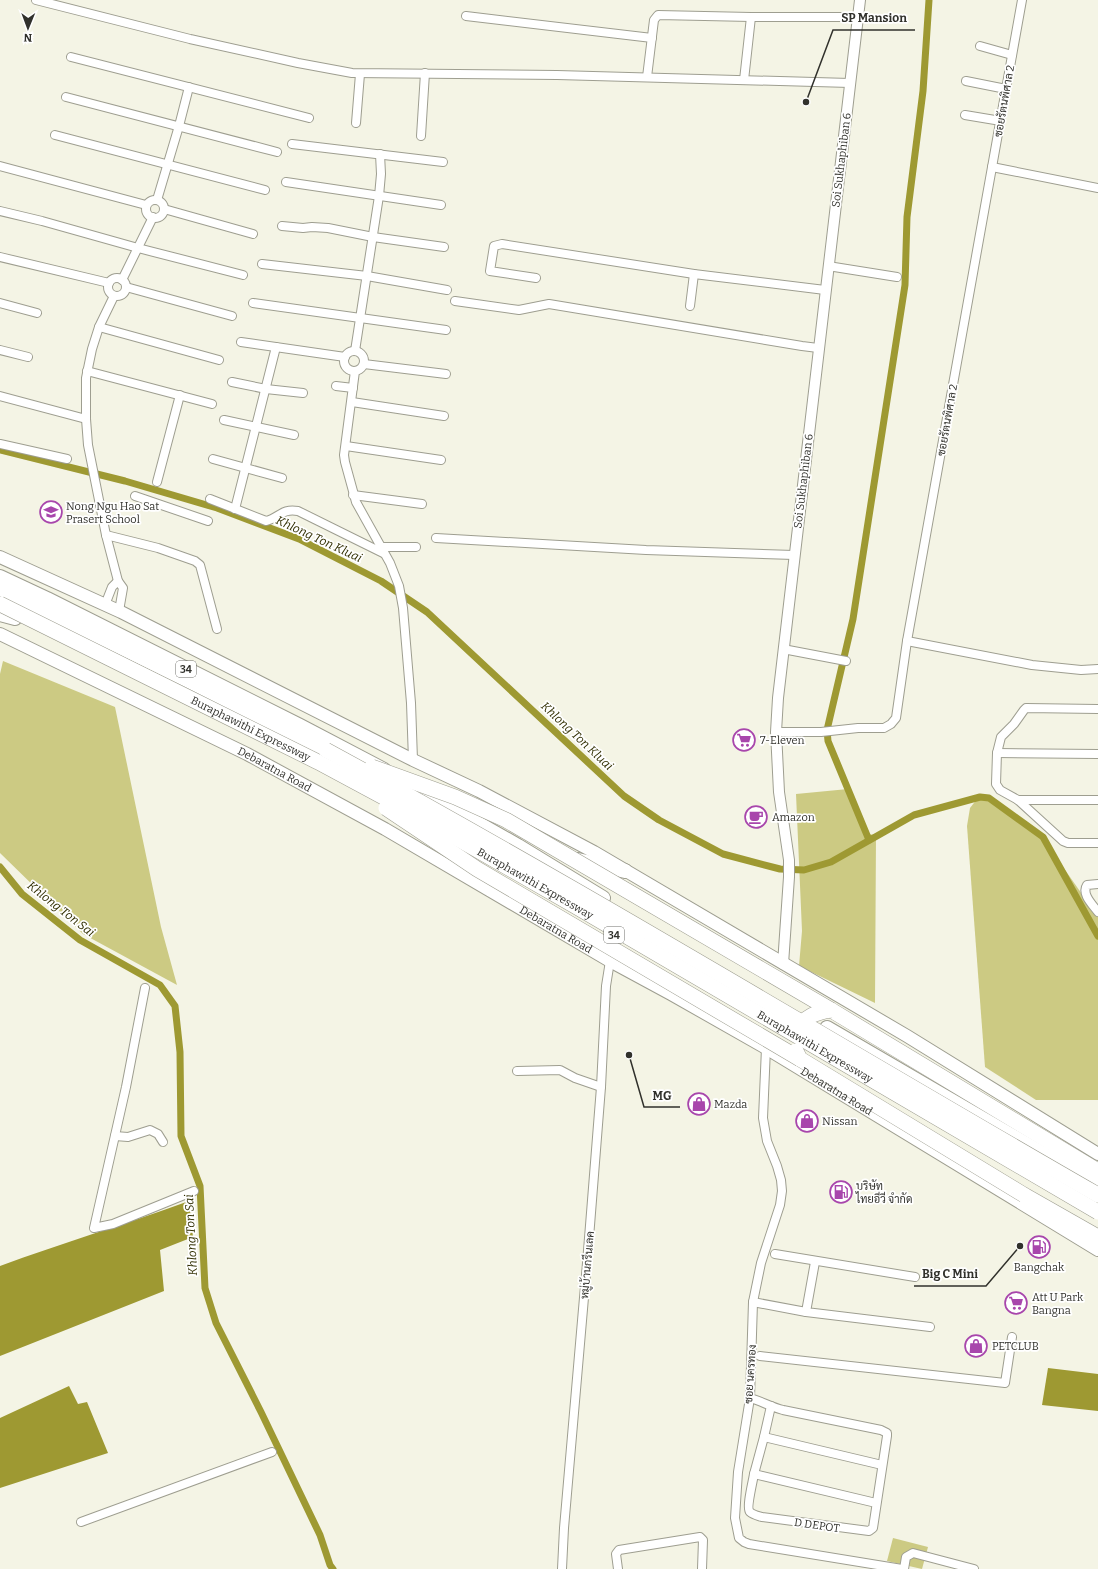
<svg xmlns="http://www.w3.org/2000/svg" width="1098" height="1569" viewBox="0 0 1098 1569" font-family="Bitter,Sarabun,serif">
	<rect width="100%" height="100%" fill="#f4f4e5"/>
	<g fill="#ccca83">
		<polygon points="3,661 115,707 161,927 177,985 83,934 0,853 0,674"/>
		<polygon points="848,789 868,834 876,835 875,1003 799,966 802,931 796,794"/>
		<polygon points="977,799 992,800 1042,837 1098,917 1098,1100 1036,1100 985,1067 967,826 970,808"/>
		<polygon points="893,1538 928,1547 922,1569 887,1561"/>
	</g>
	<g fill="#9e9932">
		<path d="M189,1201L193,1237L160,1250L164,1291L0,1356V1266C62,1243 126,1224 189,1201Z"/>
		<polygon points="1048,1368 1098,1374 1098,1411 1042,1405"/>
		<polygon points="69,1386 78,1404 87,1402 108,1453 0,1488 0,1418"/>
	</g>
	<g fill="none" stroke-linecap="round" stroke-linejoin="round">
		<g stroke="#9e9932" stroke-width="7">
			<polyline points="0,450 125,481 217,508 299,539 381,581 427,612 624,796 659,820 723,854 780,869 804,870 831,862 914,815 980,797 989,798 1043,837 1098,936"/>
			<polyline points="869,840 828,741 827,730 853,619 905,285 907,217 923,91 929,0"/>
			<polyline points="0,867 22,894 80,940 160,985 175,1006 180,1052 181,1136 200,1186 205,1288 216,1323 261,1412 320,1535 330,1565 333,1569"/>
		</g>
		<g stroke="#9e9e90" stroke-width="10">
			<g id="minor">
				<polyline points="36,0 190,39 298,63 352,73 557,75 850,83"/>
				<polyline points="466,16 652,38"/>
				<polyline points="980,46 1012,55"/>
				<polyline points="71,57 309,118"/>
				<polyline points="647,77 654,20 658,15 751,17 858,17"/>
				<polyline points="744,80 751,17"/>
				<polyline points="966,81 1006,89"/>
				<polyline points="66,97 277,152"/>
				<polyline points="965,115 1001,121"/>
				<polyline points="356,123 360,74"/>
				<polyline points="55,135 265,190"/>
				<polyline points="421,136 425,73"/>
				<polyline points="292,144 443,162"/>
				<polyline points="0,166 146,205"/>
				<polyline points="992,167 1098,188"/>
				<polyline points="286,182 441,205"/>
				<polyline points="157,200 179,126 189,87"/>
				<circle cx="155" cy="209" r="9"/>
				<polyline points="164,209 253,234"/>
				<polyline points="0,211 42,221 138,248 243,275"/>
				<polyline points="282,226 303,228 312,227 328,228 373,237 444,247"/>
				<polyline points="0,257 109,283"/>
				<polyline points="262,264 367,276 447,290"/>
				<polyline points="828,266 897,277"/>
				<polyline points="536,278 490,271 494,246 502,244 694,274 825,290"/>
				<circle cx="117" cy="287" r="9"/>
				<polyline points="122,280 153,217"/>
				<polyline points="126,287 232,316"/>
				<polyline points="114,296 99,327 92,349 86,378 86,419 88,445 106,535 118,581 123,588 119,611"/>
				<polyline points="455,301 519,310 549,304 802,346 818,348"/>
				<polyline points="0,303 37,313"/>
				<polyline points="253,303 446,330"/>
				<polyline points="690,306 694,274"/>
				<polyline points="99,327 219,360"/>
				<polyline points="241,342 345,357"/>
				<polyline points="0,350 28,357"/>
				<polyline points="355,351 379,196 381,174 380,154"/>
				<circle cx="354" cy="361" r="10"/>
				<polyline points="364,364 446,374"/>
				<polyline points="87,371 212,404"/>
				<polyline points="355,371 344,455 345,462 356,502 390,563 399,586 403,608 411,703 413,760"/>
				<polyline points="232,382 266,389 303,393"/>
				<polyline points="336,386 353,388"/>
				<polyline points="0,396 86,419"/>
				<polyline points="352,402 444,416"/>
				<polyline points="224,420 294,435"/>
				<polyline points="0,444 67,459"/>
				<polyline points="346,446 441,460"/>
				<polyline points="213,459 282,478"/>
				<polyline points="157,482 180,395"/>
				<polyline points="353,495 422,504"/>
				<polyline points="135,496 208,521"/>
				<path d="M210,499L266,521C279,518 282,508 298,511L383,553"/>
				<polyline points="235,509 276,347"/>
				<polyline points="106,535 158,548 195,561 200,565 217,629"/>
				<polyline points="436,538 646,550 794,555"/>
				<polyline points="380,547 416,547"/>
				<polyline points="105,605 112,587 118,581"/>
				<polyline points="907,641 1032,665 1081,670 1098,669"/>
				<polyline points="783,649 846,661"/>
				<polyline points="1098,709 1026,708 1024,710 1014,724 1001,737 997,753 996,784 1000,790 1018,800 1063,841 1068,843 1098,843"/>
				<polyline points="776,732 821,732 858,728 884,728 891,724 896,718 907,641 1022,0"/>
				<polyline points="997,753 1098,754"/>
				<polyline points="1018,800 1098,800"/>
				<path d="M1098,884L1087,885C1081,894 1093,905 1098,912"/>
				<polyline points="145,988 126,1087 94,1228 113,1224 194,1191"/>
				<polyline points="766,1048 763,1118 767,1141 777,1166 781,1180 782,1191 780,1205 761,1263 753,1302 750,1398 738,1472 735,1518 739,1538 744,1542 749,1544 902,1569"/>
				<polyline points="517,1071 560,1070 575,1078 601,1087"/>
				<polyline points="115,1136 128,1137 150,1130 158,1134 163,1142"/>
				<polyline points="775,1254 915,1277"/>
				<polyline points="815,1262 806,1312 930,1327"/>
				<polyline points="753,1302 806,1312"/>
				<polyline points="760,1356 1005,1383 1012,1337"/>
				<path d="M750,1398C761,1401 771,1407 783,1410L881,1430L887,1433V1436L873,1528L869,1531L762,1517C759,1516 753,1515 750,1512C746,1508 753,1481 754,1474"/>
				<polyline points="771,1406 764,1437 882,1465"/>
				<polyline points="764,1437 754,1474 876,1503"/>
				<polyline points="81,1522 272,1452"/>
				<polyline points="562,1569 564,1528 587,1263 601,1087 606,986 610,961"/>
				<polyline points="618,1569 616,1554 619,1550 700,1537 703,1540 702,1569"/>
				<polyline points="904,1569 906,1557 913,1553 974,1569"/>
			</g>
		</g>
		<g stroke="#9e9e90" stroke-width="12">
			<polyline id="tertiary" points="783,964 789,877 789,860 779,792 776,732 778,698 860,0"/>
		</g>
		<g stroke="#9e9e90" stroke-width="14">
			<g id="secondary">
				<polyline points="0,557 121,612 413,760 479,791 594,852 907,1036 1098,1154"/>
				<path id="s1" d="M0,634L247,754L385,829L610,961L671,994L766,1048L1098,1250"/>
			</g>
		</g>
		<g stroke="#9e9e90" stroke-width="16">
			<g id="trunk">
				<polyline points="0,577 47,599 300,726 384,770"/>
				<polyline points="0,614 15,618"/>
				<polyline points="416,788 518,846 603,898"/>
				<polyline points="578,860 625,871"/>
				<polyline points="827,1028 1098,1186"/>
			</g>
		</g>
		<g stroke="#9e9e90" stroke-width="16">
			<g id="motorway">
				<polyline points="0,588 188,680 326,750"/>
				<polyline points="831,1010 1098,1171"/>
				<polyline points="1024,1195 1098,1237"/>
			</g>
		</g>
		<use href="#minor" stroke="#fff" stroke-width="8"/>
		<use href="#tertiary" stroke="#fff" stroke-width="10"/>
		<use href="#secondary" stroke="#fff" stroke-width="12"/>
		<use href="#trunk" stroke="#fff" stroke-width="14"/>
		<use href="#motorway" stroke="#fff" stroke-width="15"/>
		<g stroke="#9e9e90" stroke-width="16" stroke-linecap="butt">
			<g id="motorway-bridge">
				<path id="s2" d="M0,604L318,762L411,812L575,906L1098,1212"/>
				<path d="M326,750C587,892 840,1047 1098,1195"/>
				<polyline points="372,767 455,797 506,820 831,1010"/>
				<polyline points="386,808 477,869 800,1059"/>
				<path d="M798,1029C805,1016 817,1012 831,1010"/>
				<polyline points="796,1051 800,1059 1024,1195"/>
			</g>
		</g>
		<use href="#motorway-bridge" stroke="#fff" stroke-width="15"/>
	</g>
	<defs>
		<g id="school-ring" transform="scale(1.15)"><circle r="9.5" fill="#fff" stroke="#a846ac" stroke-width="1.5"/><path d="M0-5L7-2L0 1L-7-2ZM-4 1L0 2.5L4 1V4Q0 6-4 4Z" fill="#a846ac"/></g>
		<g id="supermarket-ring" transform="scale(1.15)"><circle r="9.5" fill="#fff" stroke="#a846ac" stroke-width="1.5"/><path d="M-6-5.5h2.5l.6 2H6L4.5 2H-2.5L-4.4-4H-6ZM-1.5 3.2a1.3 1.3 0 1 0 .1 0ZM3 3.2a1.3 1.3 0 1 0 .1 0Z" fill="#a846ac"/></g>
		<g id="cafe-ring" transform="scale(1.15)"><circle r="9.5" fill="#fff" stroke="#a846ac" stroke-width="1.5"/><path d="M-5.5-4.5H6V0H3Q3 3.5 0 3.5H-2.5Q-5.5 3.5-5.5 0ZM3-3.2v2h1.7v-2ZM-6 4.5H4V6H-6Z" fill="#a846ac"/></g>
		<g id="shop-ring" transform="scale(1.15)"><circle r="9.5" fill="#fff" stroke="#a846ac" stroke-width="1.5"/><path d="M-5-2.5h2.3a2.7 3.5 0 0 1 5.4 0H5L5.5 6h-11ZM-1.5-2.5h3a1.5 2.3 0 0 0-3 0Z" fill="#a846ac"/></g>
		<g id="fuel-ring" transform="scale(1.15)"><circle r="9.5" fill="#fff" stroke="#a846ac" stroke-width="1.5"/><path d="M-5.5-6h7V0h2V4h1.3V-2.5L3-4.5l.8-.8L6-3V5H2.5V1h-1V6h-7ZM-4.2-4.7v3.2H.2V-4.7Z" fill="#a846ac"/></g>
	</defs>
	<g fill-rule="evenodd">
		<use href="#school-ring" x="51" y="512"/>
		<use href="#supermarket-ring" x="744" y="740"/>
		<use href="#cafe-ring" x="756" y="817"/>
		<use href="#shop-ring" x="699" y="1104"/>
		<use href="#shop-ring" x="807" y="1121"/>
		<use href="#fuel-ring" x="841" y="1192"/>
		<use href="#fuel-ring" x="1039" y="1247"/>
		<use href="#supermarket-ring" x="1016" y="1303"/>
		<use href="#shop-ring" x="976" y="1346"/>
	</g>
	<g text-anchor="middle" stroke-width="3.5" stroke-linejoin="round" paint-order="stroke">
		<g fill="#fff" stroke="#6f6f6b" stroke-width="1">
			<rect x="176" y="661" width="20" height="16" rx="3"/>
			<rect x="604" y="927" width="20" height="16" rx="3"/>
		</g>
		<g font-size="10" font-weight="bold" fill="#31312c">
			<text x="186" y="673">34</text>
			<text x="614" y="939">34</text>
		</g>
		<g font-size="11" fill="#31312c" stroke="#fff">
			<text transform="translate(1004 101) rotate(-80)" y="4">ซอยรัตนพิศาล 2</text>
			<text transform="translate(841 160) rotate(-83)" y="4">Soi Sukhaphiban 6</text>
			<text transform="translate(947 420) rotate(-80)" y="4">ซอยรัตนพิศาล 2</text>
			<text transform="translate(803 481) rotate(-83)" y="4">Soi Sukhaphiban 6</text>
			<text dy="4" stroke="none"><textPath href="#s2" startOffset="280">Buraphawithi Expressway</textPath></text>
			<text dy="4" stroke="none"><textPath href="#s1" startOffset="306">Debaratna Road</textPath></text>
			<text dy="4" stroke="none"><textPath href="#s2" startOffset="604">Buraphawithi Expressway</textPath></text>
			<text dy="4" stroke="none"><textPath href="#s1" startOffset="630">Debaratna Road</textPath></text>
			<text dy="4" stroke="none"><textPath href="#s2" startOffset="928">Buraphawithi Expressway</textPath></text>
			<text dy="4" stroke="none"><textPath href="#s1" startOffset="954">Debaratna Road</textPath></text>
			<text transform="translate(587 1265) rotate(-85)" y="4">หมู่บ้านกรีนเลค</text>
			<text transform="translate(750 1374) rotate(-86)" y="4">ซอย นครทอง</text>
			<text transform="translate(817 1525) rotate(8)" y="4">D DEPOT</text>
		</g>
		<g font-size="11" fill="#31312c" stroke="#fff" text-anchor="start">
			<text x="66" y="510">Nong Ngu Hao Sat<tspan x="66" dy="13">Prasert School</tspan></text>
			<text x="760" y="744">7-Eleven</text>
			<text x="772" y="821">Amazon</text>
			<text x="714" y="1108">Mazda</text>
			<text x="822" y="1125">Nissan</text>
			<text x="856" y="1190">บริษัท<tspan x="856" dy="13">ไทยอีวี จำกัด</tspan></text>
			<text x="1039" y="1271" text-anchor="middle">Bangchak</text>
			<text x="1032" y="1301">Att U Park<tspan x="1032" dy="13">Bangna</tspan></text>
			<text x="992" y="1350">PETCLUB</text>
		</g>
		<g font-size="12" font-style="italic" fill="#302e01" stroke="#fff">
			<text transform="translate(319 539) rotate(25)" y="4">Khlong Ton Kluai</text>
			<text transform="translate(577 736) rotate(43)" y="4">Khlong Ton Kluai</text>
			<text transform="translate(61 909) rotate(38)" y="4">Khlong Ton Sai</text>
			<text transform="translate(191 1235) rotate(-93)" y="4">Khlong Ton Sai</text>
		</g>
	</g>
	<path fill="none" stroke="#31312c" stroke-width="1.5" d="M806 102L833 30H915M629 1055L644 1107H680M1020 1246L986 1286H914"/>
	<g fill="#31312c" stroke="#fff" stroke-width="1.5">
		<circle cx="806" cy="102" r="4"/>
		<circle cx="629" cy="1055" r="4"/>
		<circle cx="1020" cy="1246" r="4"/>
	</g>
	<g font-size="12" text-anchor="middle" font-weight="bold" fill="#31312c" stroke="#fff" stroke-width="3.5" stroke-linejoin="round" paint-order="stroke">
		<text x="874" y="22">SP Mansion</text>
		<text x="662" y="1100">MG</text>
		<text x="950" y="1278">Big C Mini</text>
	</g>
	<g transform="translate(28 28) rotate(181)" stroke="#ffffff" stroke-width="3" paint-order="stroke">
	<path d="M0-3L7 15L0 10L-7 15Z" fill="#31312c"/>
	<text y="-6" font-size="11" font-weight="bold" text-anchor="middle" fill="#31312c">N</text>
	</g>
</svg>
